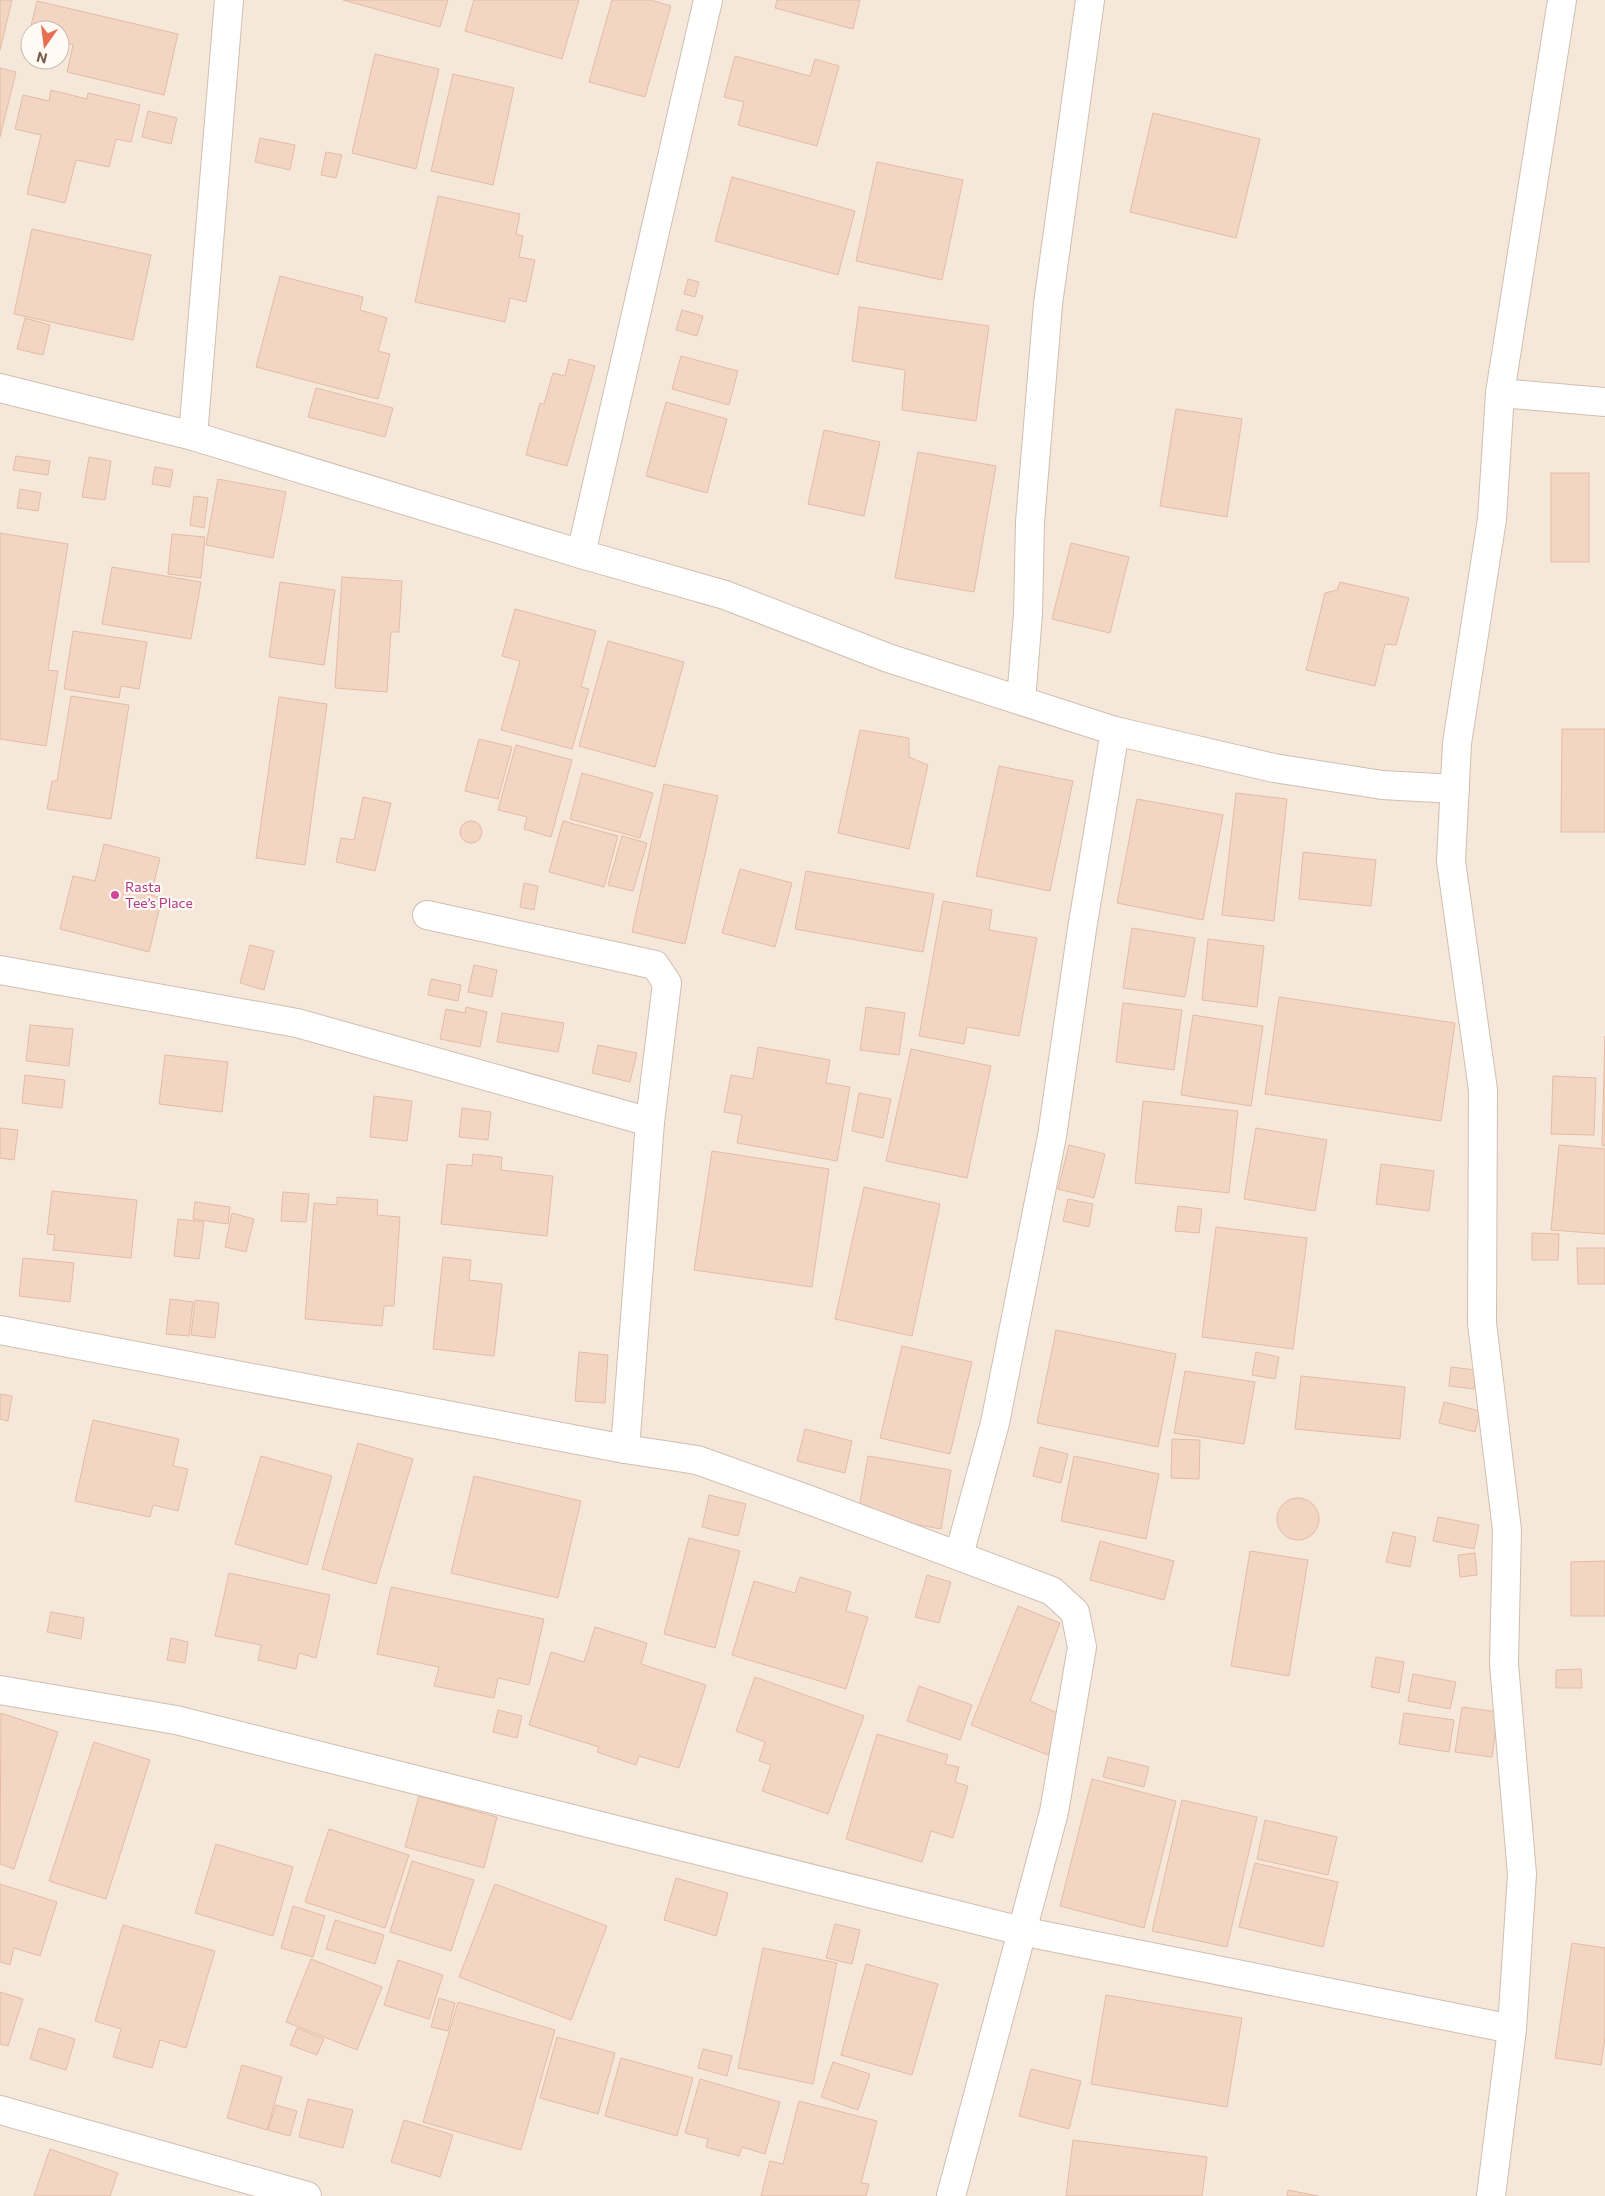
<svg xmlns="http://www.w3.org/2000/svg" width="1605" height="2196" viewBox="0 0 1605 2196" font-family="Commissioner,sans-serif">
	<rect width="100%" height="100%" fill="#fdf6ec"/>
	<path fill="#f5e8da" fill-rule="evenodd" d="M0,0H1605V2196H0ZM30,30H60V60H30Z"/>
	<g fill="#f3d5c3" stroke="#e6bba3">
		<polygon points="0,0 12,0 0,50"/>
		<polygon points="343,0 448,0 440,27"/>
		<polygon points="474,0 579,0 562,59 465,31"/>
		<polygon points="612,0 651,0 671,6 645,97 589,82"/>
		<polygon points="777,0 860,0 853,29 775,8"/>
		<polygon points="37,1 178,34 164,95 67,72 73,45 60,42 60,30 30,30"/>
		<polygon points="375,54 439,69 416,169 352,153"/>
		<polygon points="735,56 810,76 815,59 839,66 817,146 738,125 744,102 724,97"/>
		<polygon points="0,68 16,72 0,137"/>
		<polygon points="453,74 514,88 493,185 431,171"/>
		<polygon points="51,90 87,99 88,93 140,105 131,142 116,139 109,167 76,160 65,203 27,194 41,135 15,129 23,95 49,101"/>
		<polygon points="148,111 177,118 171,144 142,137"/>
		<polygon points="1153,113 1260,139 1236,238 1130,212"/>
		<polygon points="260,138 295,145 290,170 255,162"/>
		<polygon points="326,152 342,155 336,178 321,175"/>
		<polygon points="877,162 963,180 942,280 856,261"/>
		<polygon points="732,177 855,211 838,275 715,241"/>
		<polygon points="438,196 520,214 516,234 523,236 519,257 535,260 526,302 510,298 505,322 415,302"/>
		<polygon points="32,229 151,255 133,340 14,314"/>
		<polygon points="280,276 363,297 360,310 387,318 378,351 390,354 378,399 256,367"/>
		<polygon points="688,279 699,282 695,297 684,294"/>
		<polygon points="859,307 989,326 976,421 902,410 905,370 852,361"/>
		<polygon points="682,310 703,316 697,336 676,330"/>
		<polygon points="25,318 50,325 43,355 17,349"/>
		<polygon points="681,356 738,371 729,405 672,389"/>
		<polygon points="569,359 595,366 567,466 526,455 540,403 544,404 553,373 565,376"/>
		<polygon points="316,388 393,408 385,437 308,417"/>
		<polygon points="666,402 727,419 707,493 646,476"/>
		<polygon points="1176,409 1242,419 1227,517 1160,506"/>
		<polygon points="824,430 880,442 864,516 808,504"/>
		<polygon points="918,452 996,466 974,592 895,578"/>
		<polygon points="16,456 50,461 48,475 13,470"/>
		<polygon points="89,457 111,461 105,500 82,497"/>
		<polygon points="155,467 173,470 170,487 152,484"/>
		<rect x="1551" y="473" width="38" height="89"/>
		<polygon points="218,479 286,492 273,558 206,545"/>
		<polygon points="20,489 41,493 38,511 17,508"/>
		<polygon points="194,496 208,498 204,528 190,525"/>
		<polygon points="0,533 68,544 48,670 58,671 46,746 0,739"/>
		<polygon points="172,534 205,537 201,578 168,574"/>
		<polygon points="1071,543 1129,557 1110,633 1052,619"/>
		<polygon points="112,567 201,582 191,639 102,624"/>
		<polygon points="342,577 402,581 399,632 391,632 387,692 335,688"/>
		<polygon points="280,582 335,590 324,665 269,657"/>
		<polygon points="1340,582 1409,598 1396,645 1385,644 1375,686 1306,670 1325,593 1337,590"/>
		<polygon points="515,609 596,631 581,687 589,689 572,749 501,730 520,661 502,656"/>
		<polygon points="73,631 147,642 139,689 121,686 119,698 64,689"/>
		<polygon points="608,641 684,662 655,767 579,746"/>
		<polygon points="71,696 129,705 111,819 47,809 52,781 57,781"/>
		<polygon points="279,697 327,704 305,865 256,858"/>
		<polygon points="1562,729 1605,729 1605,832 1561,832"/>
		<polygon points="860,730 909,738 909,757 928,765 909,849 838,833"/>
		<polygon points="479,739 512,747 498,799 465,791"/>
		<polygon points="516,745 572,760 551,837 524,829 527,817 498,810"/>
		<polygon points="999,766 1073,781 1050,891 976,876"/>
		<polygon points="582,773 653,793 640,838 570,819"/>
		<polygon points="664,784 718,796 685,944 632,932"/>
		<polygon points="1236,793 1287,799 1274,921 1222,915"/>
		<polygon points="363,797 391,803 375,871 336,862 341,838 354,840"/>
		<polygon points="1137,799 1223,815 1203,920 1117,903"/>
		<polygon points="563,821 618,836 604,887 549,872"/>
		<circle cx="471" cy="832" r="11"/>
		<polygon points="622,836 647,843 633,891 608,885"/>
		<polygon points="104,844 160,858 151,895 162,898 149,952 60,929 73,876 95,881"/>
		<polygon points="1303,852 1376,860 1371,906 1299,899"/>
		<polygon points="740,869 792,883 775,947 722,933"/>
		<polygon points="806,871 934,894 923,952 795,929"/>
		<polygon points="524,883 538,886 534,910 520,907"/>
		<polygon points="943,901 992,910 989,930 1037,938 1019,1036 967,1027 964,1044 919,1036"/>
		<polygon points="1132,928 1195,938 1185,997 1123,988"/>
		<polygon points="1208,939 1264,946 1257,1007 1202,1000"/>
		<polygon points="250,945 274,951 264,990 240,983"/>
		<polygon points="474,965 497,970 492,997 468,992"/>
		<polygon points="431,979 461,985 458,1001 428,995"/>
		<polygon points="1279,997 1455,1023 1441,1121 1265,1094"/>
		<polygon points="1123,1003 1182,1010 1174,1070 1116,1062"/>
		<polygon points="466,1007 487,1012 480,1047 440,1039 446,1009 465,1013"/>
		<polygon points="866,1007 905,1013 899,1055 860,1050"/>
		<polygon points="502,1013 564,1023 558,1052 497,1042"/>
		<polygon points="1193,1015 1263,1026 1251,1106 1181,1095"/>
		<polygon points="30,1025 73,1029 69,1066 26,1061"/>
		<polygon points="1605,1036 1605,1146 1602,1146"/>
		<polygon points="598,1045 637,1053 630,1082 592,1073"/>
		<polygon points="758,1047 830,1060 826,1083 850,1087 837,1161 737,1143 742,1115 724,1112 731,1075 753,1079"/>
		<polygon points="911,1049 991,1066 967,1178 886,1161"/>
		<polygon points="165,1055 228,1062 222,1112 159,1104"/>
		<polygon points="25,1075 65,1080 62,1108 22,1103"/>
		<polygon points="1553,1076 1596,1078 1594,1135 1551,1134"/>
		<polygon points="859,1093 891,1099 883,1138 852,1131"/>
		<polygon points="374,1096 412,1101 407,1141 370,1137"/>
		<polygon points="1143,1101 1238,1111 1229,1193 1135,1183"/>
		<polygon points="462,1108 491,1112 488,1140 459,1137"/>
		<polygon points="0,1128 18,1130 14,1160 0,1158"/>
		<polygon points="1256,1128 1327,1140 1315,1211 1244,1199"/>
		<polygon points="1069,1145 1105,1154 1094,1198 1058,1189"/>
		<polygon points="1559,1145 1605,1149 1605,1234 1551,1230"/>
		<polygon points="712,1151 829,1169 812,1287 694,1270"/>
		<polygon points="473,1154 502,1157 501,1170 553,1176 547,1236 441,1224 447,1164 472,1166"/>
		<polygon points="1381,1164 1434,1171 1429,1211 1376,1204"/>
		<polygon points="864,1187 940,1204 912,1336 835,1319"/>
		<polygon points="52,1191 137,1200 131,1258 53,1250 55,1235 47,1234"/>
		<polygon points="283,1192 309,1194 306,1222 281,1221"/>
		<polygon points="337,1197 378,1200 377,1215 400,1217 394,1306 384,1306 382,1326 305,1319 314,1203 337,1205"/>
		<polygon points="1068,1199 1093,1204 1089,1227 1063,1221"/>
		<polygon points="195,1202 230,1207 228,1224 193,1219"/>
		<polygon points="1178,1206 1202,1209 1199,1233 1175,1231"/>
		<polygon points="232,1213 254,1219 246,1252 225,1247"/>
		<polygon points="178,1219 204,1222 199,1259 174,1256"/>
		<polygon points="1216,1227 1307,1238 1293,1349 1202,1337"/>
		<polygon points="1532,1233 1559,1234 1558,1260 1532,1260"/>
		<polygon points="1577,1248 1605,1248 1605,1284 1578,1284"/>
		<polygon points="443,1257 471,1260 469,1280 502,1284 494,1356 433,1349"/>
		<polygon points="23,1258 74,1263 70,1302 19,1296"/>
		<polygon points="170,1299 193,1302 189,1336 166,1334"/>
		<polygon points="195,1300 219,1303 215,1338 191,1335"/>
		<polygon points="1056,1330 1176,1354 1158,1447 1037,1423"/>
		<polygon points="902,1346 972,1362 950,1454 880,1438"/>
		<polygon points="579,1352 608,1355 605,1403 575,1401"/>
		<polygon points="1256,1352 1279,1357 1275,1379 1252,1375"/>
		<polygon points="1451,1367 1476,1370 1474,1389 1449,1386"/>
		<polygon points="1185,1371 1255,1382 1244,1444 1174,1433"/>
		<polygon points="1301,1376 1405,1387 1400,1439 1295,1429"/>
		<polygon points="0,1394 12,1396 8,1421 0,1419"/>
		<polygon points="1444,1402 1480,1411 1475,1432 1439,1423"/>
		<polygon points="93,1420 179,1439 173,1466 188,1469 178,1511 153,1505 150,1517 75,1501"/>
		<polygon points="805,1429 852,1441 845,1473 797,1461"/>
		<polygon points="1172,1439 1200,1440 1199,1479 1171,1478"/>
		<polygon points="358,1443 413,1459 376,1584 322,1569"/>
		<polygon points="1040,1447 1068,1454 1061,1483 1033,1476"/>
		<polygon points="261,1456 332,1476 307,1565 235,1544"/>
		<polygon points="868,1456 951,1470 941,1529 858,1514"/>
		<polygon points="1074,1456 1159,1474 1146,1539 1061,1521"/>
		<polygon points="474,1476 581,1501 558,1598 451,1573"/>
		<polygon points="709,1495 746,1504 738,1536 702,1527"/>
		<circle cx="1298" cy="1519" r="21"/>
		<polygon points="1438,1517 1479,1525 1474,1549 1433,1541"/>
		<polygon points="1393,1532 1416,1537 1410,1567 1386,1562"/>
		<polygon points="689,1538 740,1551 715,1648 664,1634"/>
		<polygon points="1100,1541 1174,1561 1164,1600 1090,1580"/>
		<polygon points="1250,1551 1308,1560 1289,1676 1231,1666"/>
		<polygon points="1475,1553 1477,1575 1460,1577 1458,1555"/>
		<polygon points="1605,1561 1605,1616 1571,1616 1571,1562"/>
		<polygon points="229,1573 330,1595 316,1658 299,1653 296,1669 258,1660 261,1645 215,1636"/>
		<polygon points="927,1575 951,1582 939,1623 915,1617"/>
		<polygon points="800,1577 851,1592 846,1611 868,1617 846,1689 732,1655 754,1581 795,1593"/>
		<polygon points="391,1587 544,1619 529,1685 498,1678 494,1698 434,1686 439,1667 377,1654"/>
		<polygon points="1018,1606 1060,1623 1030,1701 1064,1716 1048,1755 971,1725"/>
		<polygon points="51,1612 84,1618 81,1639 47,1632"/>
		<polygon points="595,1627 647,1643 641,1664 706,1685 679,1768 639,1756 636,1765 597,1752 599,1747 529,1725 551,1652 584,1662"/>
		<polygon points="171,1638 188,1642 185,1663 167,1660"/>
		<polygon points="1376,1657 1404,1662 1399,1693 1371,1687"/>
		<polygon points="1581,1669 1582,1688 1556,1688 1556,1670"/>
		<polygon points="1413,1674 1456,1682 1450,1709 1408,1701"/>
		<polygon points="755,1677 864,1716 828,1814 762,1791 771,1765 759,1761 765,1742 736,1731"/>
		<polygon points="919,1686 972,1705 960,1740 907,1721"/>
		<polygon points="1462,1707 1498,1712 1492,1757 1455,1752"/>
		<polygon points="498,1710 522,1716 517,1738 493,1732"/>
		<polygon points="1,1713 58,1732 14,1869 0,1864"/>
		<polygon points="1404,1713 1454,1720 1449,1752 1399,1744"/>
		<polygon points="877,1734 948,1755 945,1764 959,1767 955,1782 968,1786 953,1838 931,1831 922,1862 846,1839"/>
		<polygon points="94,1742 150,1760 106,1899 49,1881"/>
		<polygon points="1108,1757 1149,1767 1144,1787 1103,1777"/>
		<polygon points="1092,1779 1176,1801 1144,1928 1060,1906"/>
		<polygon points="419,1796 497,1817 484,1868 405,1847"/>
		<polygon points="1182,1800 1257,1817 1227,1947 1152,1931"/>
		<polygon points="1265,1820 1337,1837 1328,1875 1257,1859"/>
		<polygon points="329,1829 409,1855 385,1928 305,1902"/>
		<polygon points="216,1844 293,1867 273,1936 195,1913"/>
		<polygon points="412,1861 474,1880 451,1951 390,1932"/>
		<polygon points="1255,1863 1338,1882 1323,1947 1239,1927"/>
		<polygon points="676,1878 728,1893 716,1936 664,1920"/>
		<polygon points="0,1884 57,1902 40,1956 14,1948 10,1965 0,1962"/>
		<polygon points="495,1884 607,1926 571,2020 459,1977"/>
		<polygon points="293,1906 325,1916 313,1957 281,1948"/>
		<polygon points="335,1920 384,1935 375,1964 326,1949"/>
		<polygon points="835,1924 860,1930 852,1964 826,1958"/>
		<polygon points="123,1925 215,1951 186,2048 160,2040 152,2068 113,2057 121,2029 95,2021"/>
		<polygon points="1572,1943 1605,1948 1605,2037 1601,2065 1555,2058"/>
		<polygon points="763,1948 837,1963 813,2084 738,2068"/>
		<polygon points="311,1959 382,1987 357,2050 286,2022"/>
		<polygon points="398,1960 443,1975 429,2019 384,2005"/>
		<polygon points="866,1964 938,1984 912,2075 841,2055"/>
		<polygon points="0,1992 23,1999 8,2046 0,2044"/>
		<polygon points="1106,1995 1242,2018 1227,2107 1091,2084"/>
		<polygon points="439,1998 455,2003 448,2031 431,2027"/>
		<polygon points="458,2002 555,2030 521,2150 423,2122"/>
		<polygon points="39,2028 75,2039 66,2070 30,2059"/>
		<polygon points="297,2028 324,2039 317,2055 290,2045"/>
		<polygon points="557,2037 615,2053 598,2114 540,2098"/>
		<polygon points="703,2049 732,2056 727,2076 698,2068"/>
		<polygon points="621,2058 693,2078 677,2136 605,2116"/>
		<polygon points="833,2062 870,2074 858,2110 821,2097"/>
		<polygon points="242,2065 282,2077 267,2130 227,2118"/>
		<polygon points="1031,2069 1081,2081 1069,2129 1019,2116"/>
		<polygon points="700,2079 780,2102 765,2154 742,2147 739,2156 706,2147 708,2139 685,2133"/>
		<polygon points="308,2099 353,2110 343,2148 299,2137"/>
		<polygon points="799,2101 877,2121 861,2183 869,2184 866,2196 761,2196 770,2161 783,2164"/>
		<polygon points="276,2105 297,2111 290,2136 268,2130"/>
		<polygon points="404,2120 453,2135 440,2177 391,2162"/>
		<polygon points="1073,2140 1207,2157 1202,2196 1066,2196"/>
		<polygon points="50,2149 118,2173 110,2196 34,2196"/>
		<polygon points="1288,2190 1318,2196 1287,2196"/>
	</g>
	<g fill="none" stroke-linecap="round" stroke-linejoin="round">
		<g stroke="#d1beb0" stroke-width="30">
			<g id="street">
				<polyline points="0,388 193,436 581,554 725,595 888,658 1115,731 1274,768 1382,785 1455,789"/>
				<polyline points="1500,393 1605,402"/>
				<polyline points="193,436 229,0"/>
				<polyline points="581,554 708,0"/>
				<polyline points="1021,700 1028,614 1030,522 1048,304 1090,0"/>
				<polyline points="427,915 655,965 667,983 650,1122 625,1449"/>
				<polyline points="0,970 297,1023 650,1122"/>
				<polyline points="0,1330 625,1449 697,1460 812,1501 1052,1591 1075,1612 1082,1647 1054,1812 951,2196"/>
				<polyline points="959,1555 995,1423 1052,1136 1082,929 1115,731"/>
				<polyline points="0,1690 176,1720 1021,1931 1512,2029"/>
				<polyline points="0,2110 307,2196"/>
				<polyline points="1491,2196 1512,2029 1522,1874 1504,1664 1507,1530 1482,1323 1483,1090 1451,861 1457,743 1492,519 1500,393 1562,0"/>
			</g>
		</g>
		<use href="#street" stroke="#fff" stroke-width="28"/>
	</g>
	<circle fill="#d1479c" stroke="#fffaf3" stroke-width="2" cx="115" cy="895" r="5"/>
	<g text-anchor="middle" stroke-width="4.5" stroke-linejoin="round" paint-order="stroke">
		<g font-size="14" fill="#b23c85" stroke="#fffaf3" text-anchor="start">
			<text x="125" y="892">Rasta<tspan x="125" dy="16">Tee’s Place</tspan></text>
		</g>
	</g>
	<g transform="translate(45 45) rotate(194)"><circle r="24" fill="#fffaf3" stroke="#cabbb1"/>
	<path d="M0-4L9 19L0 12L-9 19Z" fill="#e76f51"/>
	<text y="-8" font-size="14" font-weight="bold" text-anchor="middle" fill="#7a5c4d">N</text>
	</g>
</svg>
